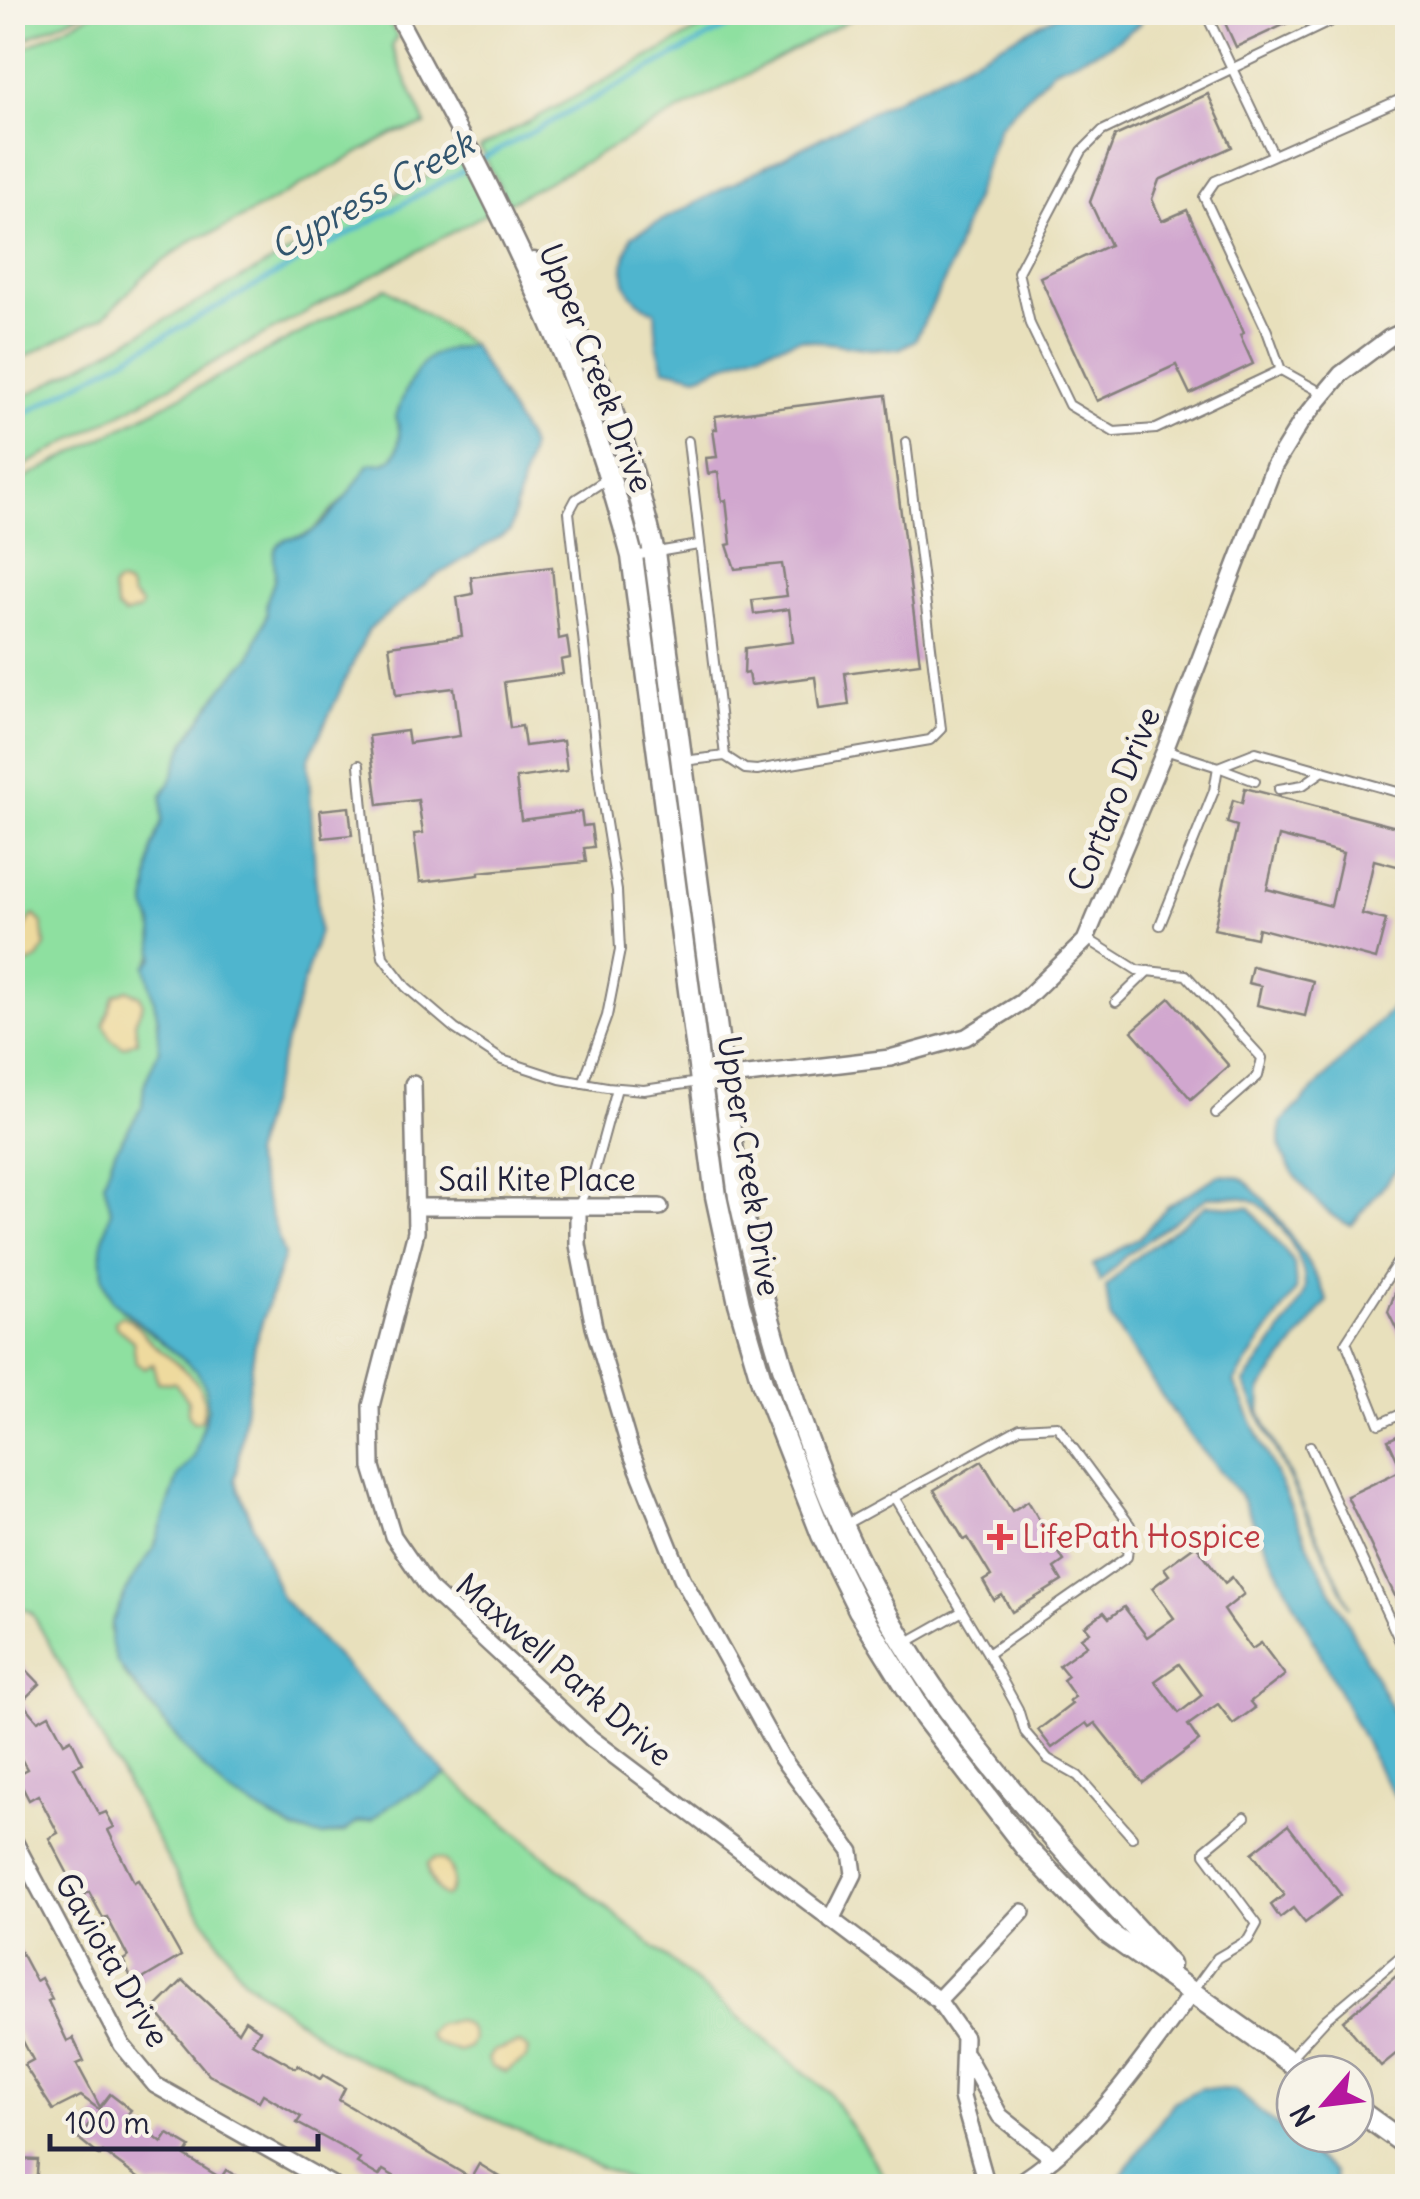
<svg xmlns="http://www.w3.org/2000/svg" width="1420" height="2199" viewBox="0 0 1420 2199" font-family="Delius,sans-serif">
	<rect width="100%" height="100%" fill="#f7f3e8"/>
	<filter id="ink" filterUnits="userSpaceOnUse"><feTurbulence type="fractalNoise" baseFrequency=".01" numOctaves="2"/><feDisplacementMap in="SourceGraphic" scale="20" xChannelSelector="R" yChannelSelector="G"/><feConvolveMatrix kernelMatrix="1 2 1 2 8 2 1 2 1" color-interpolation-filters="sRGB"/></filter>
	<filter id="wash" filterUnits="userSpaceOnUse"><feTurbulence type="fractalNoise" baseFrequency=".0048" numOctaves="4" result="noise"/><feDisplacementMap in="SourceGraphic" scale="40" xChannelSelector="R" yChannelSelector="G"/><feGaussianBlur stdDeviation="2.25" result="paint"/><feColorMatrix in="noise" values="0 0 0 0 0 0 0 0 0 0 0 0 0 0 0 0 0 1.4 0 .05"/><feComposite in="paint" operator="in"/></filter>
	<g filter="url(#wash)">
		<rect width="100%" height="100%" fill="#e8e0bc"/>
		<g fill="#8ee0a0" stroke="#58816e" stroke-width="2.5">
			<polygon points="13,12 82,12 82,13 13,45"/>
			<polygon points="96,12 384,13 397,36 392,47 426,125 393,134 220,230 194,239 147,273 105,316 13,363 13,54"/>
			<polygon points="732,12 862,13 508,203 480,148"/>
			<polygon points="462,158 489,212 13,472 13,403"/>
			<path d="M386,288L472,345C460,348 443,349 433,355C415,366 402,398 396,417C401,429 402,456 386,462C381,464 375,463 369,464L354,488L311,532L276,548C274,558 275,563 275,573C275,588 263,600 267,614L251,656L223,687L186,741L170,784L162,795V821L152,850L146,907L152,918L155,951L147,966L158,1019L159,1050L144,1085L142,1107L115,1151L104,1182L111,1210L101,1255L103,1278L108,1293L122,1310L197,1371L206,1388L208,1408L194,1457L178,1476L154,1548L130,1583L112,1623L110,1630L123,1673L188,1752L227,1792L297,1831L323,1836L344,1832L357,1823L372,1820L390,1805L447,1775L828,2092L891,2186H642L339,2050L244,1980L182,1885L32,1613L13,1603V485Z"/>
		</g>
		<g fill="#eeda9e" stroke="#887e6c" stroke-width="2.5">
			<polygon points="121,583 128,586 132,596 141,604 140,610 124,615 117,609 112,589 115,584"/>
			<path d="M34,915L42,923L45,945L38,959L28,964L20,959C18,948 25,921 34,915Z"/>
			<polygon points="127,990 140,996 143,1004 135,1022 137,1041 123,1047 111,1039 104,1024 114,996"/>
			<path d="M120,1316C135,1319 143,1336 155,1346C178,1366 215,1384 201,1421L193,1422L188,1413V1400L175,1383L157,1382L153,1364L144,1368L136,1363L133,1341L116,1327L115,1321Z"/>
			<path d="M435,1858L444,1860C455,1871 456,1886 446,1897C436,1893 427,1874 428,1863Z"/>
			<path d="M456,2020C467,2023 472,2029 473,2040L469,2047L459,2051C447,2047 432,2045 428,2033L436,2025Z"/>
			<polygon points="520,2043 528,2049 526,2058 506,2072 491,2067 488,2059 493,2051"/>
		</g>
		<g fill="#50b5ce" stroke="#396c84" stroke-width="2.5">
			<path d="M1063,12L1144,13L1140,24L1107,47L1054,69L999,126L947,275L915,340L899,349H871L800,339L750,354L698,376L664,368L657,345L655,312C619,294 618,271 632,236Z"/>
			<path d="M472,345L531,446L510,531L433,578L369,629L308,760L319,931L252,1156L284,1255L255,1343L235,1480L281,1597L447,1775L390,1805L372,1820L357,1823L344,1832L323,1836L296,1831L227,1792L188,1752L117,1663L111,1642L112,1623L130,1583L154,1548L178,1476L194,1457L208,1408L206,1388L197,1371L112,1300L103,1278L101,1247L111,1210L104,1182L115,1151L142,1107L144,1085L159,1050L158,1019L146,966L154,958L153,924L146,907L152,849L162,821V795L170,783L186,741L223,687L251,656L267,614C263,601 273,590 275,577C276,566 271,556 277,546C285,536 297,539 306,535C326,527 357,482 369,464C375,463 381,464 386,462C402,456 401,429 396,417C402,397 415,366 433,355C443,349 460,348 472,345Z"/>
			<path d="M1407,993V1156L1352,1225C1329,1222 1286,1171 1281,1148C1279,1141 1281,1131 1281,1123Z"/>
			<path d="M1219,1175C1227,1176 1236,1175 1242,1179C1269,1198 1312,1265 1325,1295L1327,1301L1261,1389L1260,1412L1350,1607L1244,1383C1259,1363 1297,1313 1304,1292C1311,1266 1277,1213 1254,1201C1242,1195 1222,1197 1208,1197L1125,1256L1100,1282L1093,1265L1139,1238L1168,1206Z"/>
			<polygon points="1207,1205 1250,1208 1294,1263 1296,1290 1234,1382 1313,1555 1407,1739 1407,1815 1381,1774 1240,1495 1185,1430 1124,1339 1110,1317 1106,1287 1130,1262"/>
			<polygon points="1201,2088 1235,2090 1334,2173 1336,2186 1114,2186 1174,2102"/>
		</g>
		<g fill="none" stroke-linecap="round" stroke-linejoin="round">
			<g stroke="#50b5ce" stroke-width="5">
				<polyline points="482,159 755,12"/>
				<polyline points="12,421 473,165"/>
			</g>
		</g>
		<g id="blocks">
			<g fill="#d1a7cf" fill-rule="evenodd">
				<polygon points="1220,12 1311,12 1236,47"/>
				<polygon points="1208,94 1232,147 1159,180 1152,199 1162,221 1187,210 1244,333 1240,335 1253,364 1190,394 1176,365 1097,401 1040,277 1110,245 1090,202 1115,136"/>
				<polygon points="886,395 920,663 845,673 849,705 819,709 815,677 750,685 748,673 744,674 745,648 793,642 789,609 754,614 752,600 787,596 782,564 735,569 727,545 731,544 726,500 722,501 718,472 708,474 706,458 717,457 713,429 717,429 715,416"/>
				<polygon points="552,567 559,639 567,637 570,658 561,660 563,674 504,682 510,728 522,726 525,746 563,741 567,771 516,778 521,820 581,812 583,826 591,825 594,847 584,848 586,862 479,872 479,875 420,882 414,834 423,833 418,800 378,805 369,736 407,731 409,743 460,736 454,688 396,695 389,646 462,636 457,597 473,594 471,577"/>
				<path d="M1245,788L1408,830V869L1374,860L1362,914L1386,920L1376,959L1258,928L1256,938L1214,929L1237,826L1227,823L1233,800L1242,803ZM1279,836L1343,853L1331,906L1267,889Z"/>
				<polygon points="349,807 352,835 323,838 320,810"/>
				<polygon points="1252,966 1313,981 1305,1016 1257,1005 1261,986 1248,983"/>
				<polygon points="1170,998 1229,1066 1191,1099 1132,1031"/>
				<polygon points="1406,1263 1408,1263 1408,1353 1388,1312"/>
				<polygon points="1408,1431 1408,1623 1347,1496 1402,1470 1388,1440"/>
				<polygon points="982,1461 1012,1511 1028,1501 1064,1561 1054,1568 1062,1581 1012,1612 1002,1595 994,1600 983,1581 991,1576 968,1538 964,1540 934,1490"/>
				<path d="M1196,1545L1225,1583L1232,1577L1244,1594L1224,1610L1230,1619L1252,1649L1261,1643L1285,1675L1250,1702L1255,1708L1233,1724L1218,1704L1188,1725L1199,1741L1143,1783L1095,1723L1089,1727L1086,1723L1052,1748L1038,1730L1072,1704L1069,1701L1075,1697L1063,1680L1068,1676L1059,1665L1087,1645L1081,1638L1090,1632L1085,1626L1104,1612L1109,1618L1124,1607L1147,1637L1174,1618L1152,1588L1169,1575L1164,1568ZM1179,1664L1202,1695L1179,1713L1155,1681Z"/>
				<polygon points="21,1664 40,1684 22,1701 38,1721 49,1715 64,1743 71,1739 83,1763 74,1767 99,1815 106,1812 114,1827 108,1830 134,1882 138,1880 181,1956 134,1984 123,1960 128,1957 107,1917 103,1918 89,1892 80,1897 49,1838 58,1833 38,1795 29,1800 16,1775 27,1769 12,1743 12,1673"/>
				<polygon points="1288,1825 1341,1895 1305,1923 1293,1908 1280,1918 1271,1905 1284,1895 1252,1853"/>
				<polygon points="12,1936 36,1981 41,1978 52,1999 48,2001 67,2041 73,2038 84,2061 77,2064 100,2107 110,2094 131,2110 127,2115 162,2143 168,2134 190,2147 185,2156 221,2178 226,2170 253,2186 149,2186 103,2152 100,2156 78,2138 100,2110 81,2096 53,2110 24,2065 33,2060 12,2021"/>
				<polygon points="1408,1966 1408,2044 1381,2066 1343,2021"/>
				<polygon points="183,1980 238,2032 245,2020 260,2030 252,2043 296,2068 298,2065 320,2079 323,2075 345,2088 339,2100 471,2178 479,2164 515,2186 411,2186 383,2170 379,2176 357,2163 360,2159 347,2150 297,2123 301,2117 263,2094 259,2101 209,2075 154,2009"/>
				<polygon points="12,2159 38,2160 36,2186 12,2186"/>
			</g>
		</g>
	</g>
	<g filter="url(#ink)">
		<use href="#blocks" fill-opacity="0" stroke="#85817c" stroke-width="2.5"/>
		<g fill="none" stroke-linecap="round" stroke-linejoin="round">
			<g stroke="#85817c" stroke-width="12">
				<g id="service">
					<polyline points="1205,12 1273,154"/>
					<polyline points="1399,333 1408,352"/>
					<polyline points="1281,370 1267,331 1204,197 1215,181 1408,96"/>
					<polyline points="1324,394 1281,370 1156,429 1114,432 1069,405 1030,324 1018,272 1082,151 1102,131 1350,12"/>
					<polyline points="634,556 698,545"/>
					<polyline points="1165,750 1218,767 1256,752 1408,795"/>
					<polyline points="725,756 745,769 757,770 930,740 941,729 906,442"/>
					<polyline points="683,761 725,756 688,441"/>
					<polyline points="359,765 368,863 383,957 406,987 455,1029 502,1060 560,1079 607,1087 644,1090 699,1082"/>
					<polyline points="1279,789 1303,785 1323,771"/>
					<polyline points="1160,925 1214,791 1218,767 1255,781"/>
					<polyline points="1086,938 1137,970 1186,975 1262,1058 1258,1076 1216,1113"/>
					<polyline points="1116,1002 1148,971"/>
					<polyline points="583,1083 607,1016 620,950 617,891 600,786 569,512 576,499 607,479"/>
					<polyline points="578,1207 594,1172 617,1088"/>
					<polyline points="1408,1246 1346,1342 1379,1424 1408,1411"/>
					<polyline points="1310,1446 1408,1659"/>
					<polyline points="846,1524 1020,1428 1057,1426 1130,1525 1127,1557 988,1654 894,1497"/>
					<polyline points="906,1643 961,1612"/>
					<polyline points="988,1654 1018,1709 1025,1732 1048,1759 1078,1776 1132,1837"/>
					<polyline points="1193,1991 1217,1958 1248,1940 1257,1924 1205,1854 1205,1850 1245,1817"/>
					<polyline points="1288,2060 1326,2019 1408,1950"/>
				</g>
			</g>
			<g stroke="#85817c" stroke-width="20">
				<g id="minor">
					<polyline points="395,12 470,152"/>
					<polyline points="714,1079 890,1058 966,1037 1022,1002 1085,941 1165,750 1274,466 1301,422 1341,374 1389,338 1408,329"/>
					<polyline points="413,1084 416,1232 371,1406 372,1467 393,1536 429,1588 592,1739 938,2000 964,2037 962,2097 987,2186"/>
					<polyline points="415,1207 660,1207"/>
					<polyline points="578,1207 578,1245 594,1327 630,1449 682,1578 781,1757 851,1852 854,1874 831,1920"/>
					<polyline points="12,1837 122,2045 155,2085 334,2186"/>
					<polyline points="938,2000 1022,1912"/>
					<polyline points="966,2055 1000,2116 1053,2158"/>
					<path d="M1014,2186C1091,2139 1140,2063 1193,1991"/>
				</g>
			</g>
			<g stroke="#85817c" stroke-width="25">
				<g id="tertiary">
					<path d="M470,152C536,281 596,415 632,556L716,1196L739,1303L762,1382L822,1535L859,1610L925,1717L1026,1848L1108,1933L1307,2074"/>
					<path d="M534,263C598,356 628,444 654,552L739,1197C778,1377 836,1555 946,1706C1013,1799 1092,1880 1169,1965"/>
					<polyline points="1355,2108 1408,2146"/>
				</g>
			</g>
			<use href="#service" stroke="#fff" stroke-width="8"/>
			<use href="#minor" stroke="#fff" stroke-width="15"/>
			<use href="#tertiary" stroke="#fff" stroke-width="20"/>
		</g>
	</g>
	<path fill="#e0444e" stroke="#f7f3e8" stroke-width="4" d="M995 1522h10v10h10v10h-10v10h-10v-10h-10v-10h10z"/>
	<g text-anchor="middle" stroke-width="10" stroke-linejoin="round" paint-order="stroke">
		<g font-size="32" fill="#22223b" stroke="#f7f3e8">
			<text transform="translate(596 368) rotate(69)" y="11">Upper Creek Drive</text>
			<text transform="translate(1114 799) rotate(-68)" y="11">Cortaro Drive</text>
			<text transform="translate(749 1166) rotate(81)" y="11">Upper Creek Drive</text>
			<text x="537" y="1191">Sail Kite Place</text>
			<text transform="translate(564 1670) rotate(41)" y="11">Maxwell Park Drive</text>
			<text transform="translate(112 1960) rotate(60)" y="11">Gaviota Drive</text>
		</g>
		<g font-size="32" fill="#be3a42" stroke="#f7f3e8" text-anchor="start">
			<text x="1022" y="1548">LifePath Hospice</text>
		</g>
		<g font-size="35" font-style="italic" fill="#32556e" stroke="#f7f3e8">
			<text transform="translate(372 195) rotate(-29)" y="12">Cypress Creek</text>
		</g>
	</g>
	<rect width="1420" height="2199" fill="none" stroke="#f7f3e8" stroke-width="50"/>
	<g transform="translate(1325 2104) rotate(242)"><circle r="48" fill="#f7f3e8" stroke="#a29fa3" stroke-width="2.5"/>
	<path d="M0-8L18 38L0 25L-18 38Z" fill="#b5179e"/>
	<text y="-15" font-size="28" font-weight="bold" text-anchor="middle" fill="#22223b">N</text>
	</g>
	<path d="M50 2134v15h268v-15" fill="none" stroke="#22223b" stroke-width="5"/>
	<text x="65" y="2134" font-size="30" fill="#22223b" stroke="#f7f3e8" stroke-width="8" paint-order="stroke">100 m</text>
</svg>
